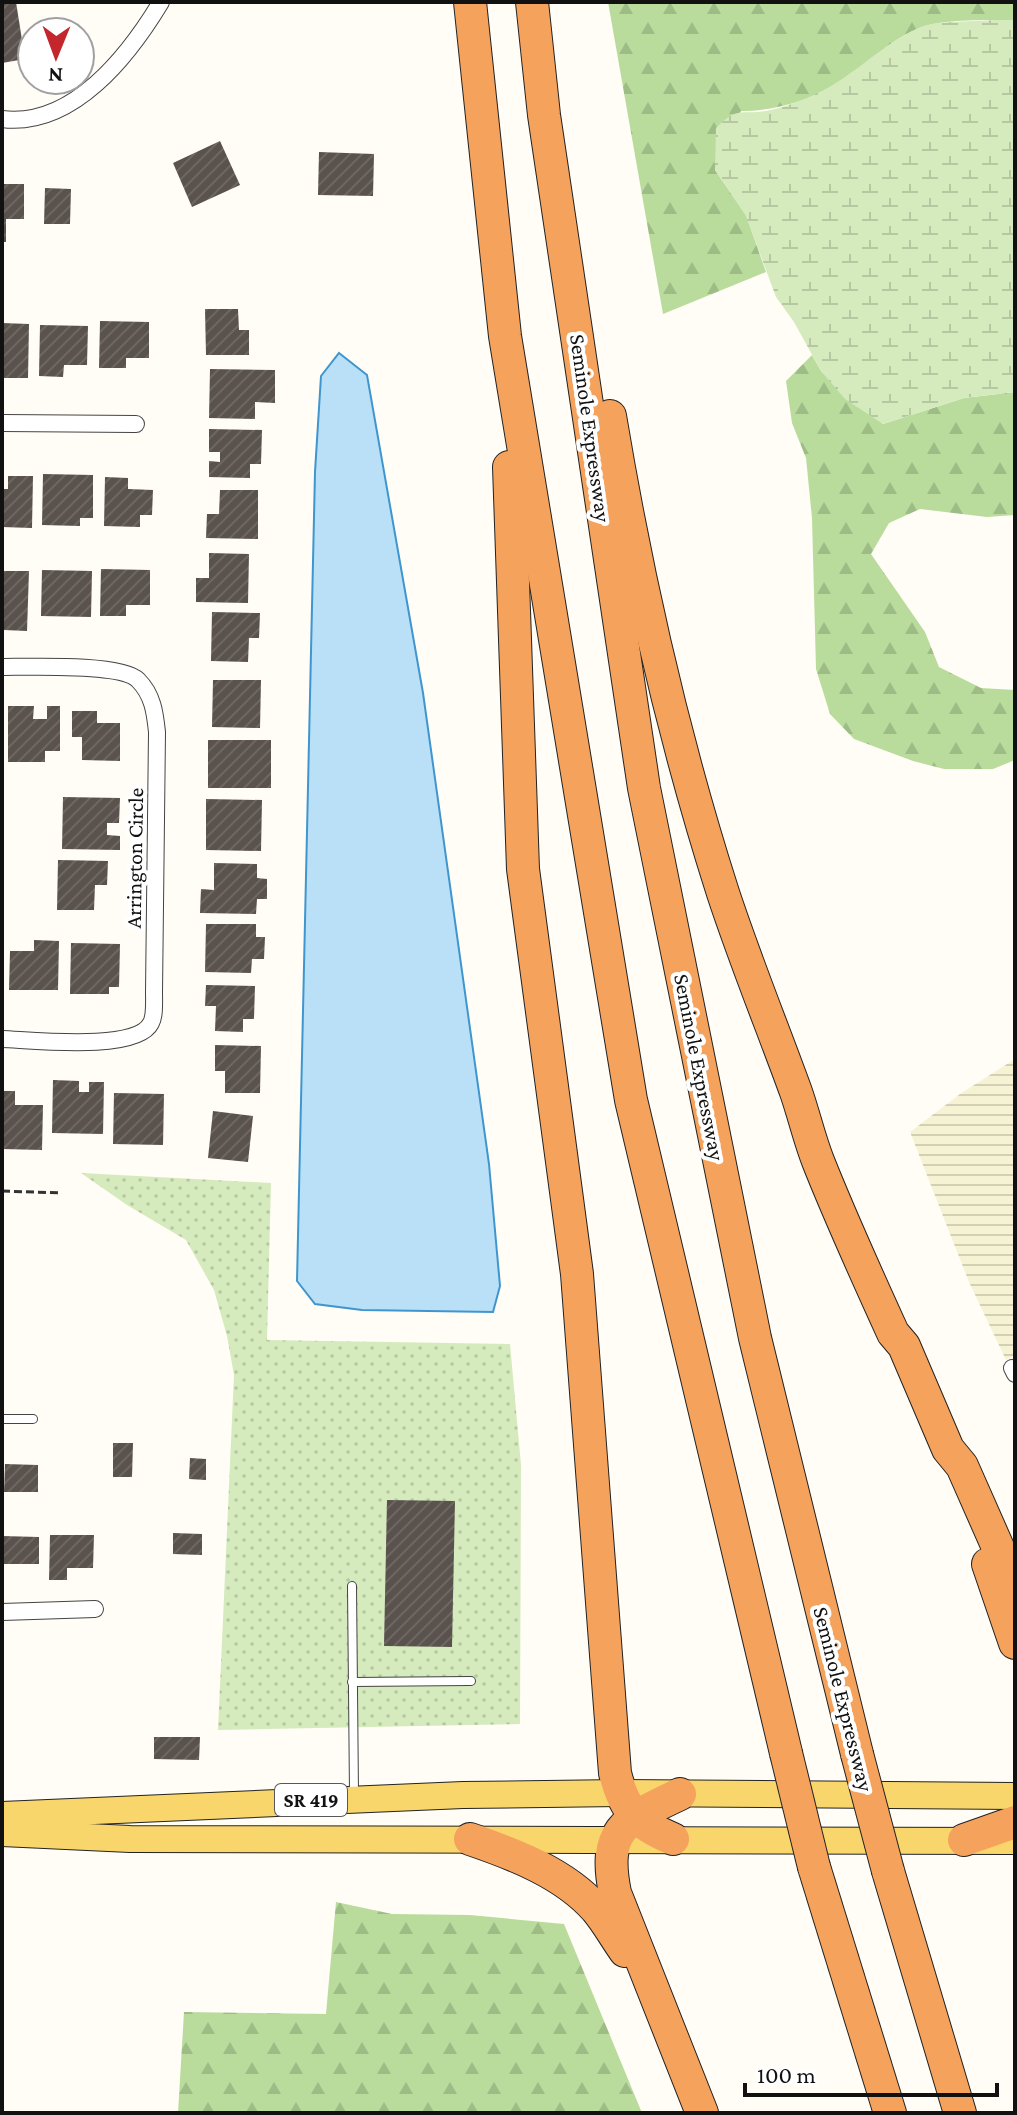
<svg xmlns="http://www.w3.org/2000/svg" width="1017" height="2115" viewBox="0 0 1017 2115" font-family="'Crimson Pro',serif">
	<defs>
		<pattern id="farmland-rules" width="6" height="5" patternUnits="userSpaceOnUse" patternTransform="scale(2)"><rect width="6" height="5" fill="#f6f3d4"/><path d="M0 2.5h6" fill="none" stroke="#d2cfb5"/></pattern>
		<pattern id="grass-dots" width="8" height="8" patternUnits="userSpaceOnUse" patternTransform="scale(2)"><rect width="8" height="8" fill="#d5ebbd"/><path d="M2 2h.1M6 6h.1" fill="none" stroke="#b6c8a1" stroke-width="1.8" stroke-linecap="round"/></pattern>
		<pattern id="forest-firs" width="22" height="20" patternUnits="userSpaceOnUse" patternTransform="scale(2)"><rect width="22" height="20" fill="#b9dc9c"/><path d="M5 1l3.5 6h-7zM16 11l3.5 6h-7z" fill="#9ebc85"/></pattern>
		<pattern id="wetland-marsh" width="20" height="14" patternUnits="userSpaceOnUse" patternTransform="scale(2)"><rect width="20" height="14" fill="#d5ebbd"/><path d="M1 5h8M5 5V1M11 12h8M15 12V8" fill="none" stroke="#b6c8a1"/></pattern>
		<pattern id="building-hatch" width="6" height="6" patternUnits="userSpaceOnUse" patternTransform="scale(2)"><rect width="6" height="6" fill="#5a524d"/><path d="M-1 1l2-2M0 6l6-6M5 7l2-2" fill="none" stroke="#6d6662"/></pattern>
	</defs>
	<rect width="100%" height="100%" fill="#fffdf5"/>
	<polygon fill="url(#farmland-rules)" points="1015,1059 1015,1355 1006,1360 969,1282 910,1132 960,1094"/>
	<polygon fill="url(#grass-dots)" points="81,1173 271,1183 267,1340 510,1344 521,1465 520,1724 218,1730 234,1375 227,1336 214,1290 186,1240 127,1205"/>
	<g fill="url(#forest-firs)">
		<path d="M608,2H1015V20C992,20 943,19 922,27C893,38 871,60 846,78C817,99 776,111 741,111L715,170L746,215L766,272L663,314Z"/>
		<polygon points="812,355 821,371 883,424 964,398 1015,392 1015,515 987,517 920,509 889,523 871,554 925,632 939,667 981,688 1015,690 1015,760 993,769 944,769 913,761 854,739 830,714 816,669 812,518 806,458 792,423 786,381"/>
		<polygon points="336,1902 392,1914 470,1915 564,1924 642,2113 178,2113 184,2012 326,2014"/>
	</g>
	<path fill="url(#wetland-marsh)" d="M994,20H1015V392L964,398L883,424L845,399L821,371L794,322L776,297L746,216L715,170L716,128C738,106 740,115 766,111C779,109 794,103 807,98C850,81 879,45 921,27C939,20 974,22 994,20Z"/>
	<polygon fill="#b9e0f7" stroke="#3f96cf" stroke-width="2" points="339,353 367,375 423,693 489,1164 500,1286 493,1312 362,1310 315,1304 297,1281 315,472 321,376"/>
	<g fill="url(#building-hatch)">
		<polygon points="16,2 25,59 2,63 2,4"/>
		<polygon points="220,141 240,185 192,207 173,163"/>
		<polygon points="319,152 374,154 373,196 318,195"/>
		<polygon points="2,184 24,184 24,219 6,219 6,242 2,242"/>
		<polygon points="45,188 71,189 70,224 44,224"/>
		<polygon points="205,309 238,309 239,330 249,330 249,355 206,355"/>
		<polygon points="100,321 149,322 149,358 126,358 126,368 99,368"/>
		<polygon points="2,323 29,324 28,378 2,378"/>
		<polygon points="40,325 88,326 87,365 64,365 63,377 39,376"/>
		<polygon points="210,369 275,370 275,403 255,402 255,419 209,418"/>
		<polygon points="209,429 262,430 261,464 250,464 250,478 209,477 209,461 220,462 220,452 209,452"/>
		<polygon points="43,474 93,475 93,518 80,518 80,526 42,525"/>
		<polygon points="8,476 33,476 32,528 2,527 2,489 8,489"/>
		<polygon points="105,477 128,478 128,489 153,490 152,515 140,515 140,527 104,526"/>
		<polygon points="220,490 258,490 258,539 206,538 207,514 219,514"/>
		<polygon points="209,553 249,554 248,603 196,602 196,578 209,578"/>
		<polygon points="101,569 150,570 150,605 126,605 126,616 100,616"/>
		<polygon points="42,570 92,571 91,617 41,616"/>
		<polygon points="2,571 29,571 27,631 4,630"/>
		<polygon points="212,612 260,613 259,638 249,638 248,662 211,661"/>
		<polygon points="213,680 261,680 260,728 212,727"/>
		<polygon points="8,706 34,706 33,719 47,719 47,706 60,706 60,751 45,751 45,762 8,762"/>
		<polygon points="72,711 97,711 97,723 120,723 120,761 82,760 82,737 72,737"/>
		<rect x="208" y="740" width="63" height="48"/>
		<polygon points="63,797 120,798 119,823 107,823 107,835 120,836 120,850 62,849"/>
		<polygon points="206,799 262,800 261,851 206,850"/>
		<polygon points="58,860 108,861 107,885 95,885 94,910 57,910"/>
		<polygon points="214,863 257,864 257,878 267,879 267,899 257,899 256,914 200,913 201,889 214,890"/>
		<polygon points="206,924 256,924 256,937 265,937 264,959 252,959 251,973 205,972"/>
		<polygon points="34,940 59,941 58,990 9,990 10,951 34,951"/>
		<polygon points="71,943 120,944 119,987 109,987 109,994 70,994"/>
		<polygon points="206,985 255,986 254,1019 243,1019 243,1032 215,1031 216,1006 205,1006"/>
		<polygon points="215,1045 261,1046 260,1093 225,1093 225,1071 215,1071"/>
		<polygon points="53,1080 79,1081 79,1092 89,1092 89,1082 104,1082 103,1134 52,1133"/>
		<polygon points="2,1091 15,1091 15,1105 43,1105 42,1150 2,1149"/>
		<polygon points="114,1093 164,1094 163,1145 113,1144"/>
		<polygon points="213,1111 253,1116 248,1162 208,1158"/>
		<polygon points="113,1443 133,1443 132,1477 113,1477"/>
		<polygon points="190,1458 206,1459 206,1480 189,1479"/>
		<polygon points="5,1464 38,1465 38,1492 4,1492"/>
		<polygon points="387,1500 455,1501 452,1647 384,1646"/>
		<polygon points="173,1533 202,1534 202,1555 173,1554"/>
		<polygon points="50,1535 94,1535 93,1568 67,1568 67,1580 49,1580"/>
		<polygon points="2,1536 39,1537 39,1564 2,1564"/>
		<polygon points="154,1737 200,1737 199,1760 154,1759"/>
	</g>
	<g fill="none" stroke-linecap="round" stroke-linejoin="round">
		<g stroke="#444" stroke-width="10">
			<g id="lane">
				<polyline points="2,1419 33,1419"/>
				<polyline points="352,1586 354,1794"/>
				<polyline points="352,1682 471,1681"/>
			</g>
		</g>
		<g stroke="#444" stroke-width="18">
			<g id="street">
				<path d="M2,119C73,128 129,55 161,2"/>
				<polyline points="2,423 136,424"/>
				<path d="M2,667C28,667 122,663 138,680C153,695 155,713 157,732L154,992C154,1001 155,1016 151,1023C137,1052 32,1040 2,1039"/>
				<polyline points="1012,1368 1015,1374"/>
				<polyline points="2,1612 95,1609"/>
			</g>
		</g>
		<g stroke="#222" stroke-width="28">
			<g id="primary">
				<polyline points="2,1815 463,1795 620,1793 1015,1796"/>
				<polyline points="2,1833 130,1839 1015,1841"/>
			</g>
		</g>
		<g stroke="#222" stroke-width="34">
			<g id="highway">
				<polyline points="470,2 505,336 631,1100 786,1753"/>
				<polyline points="532,2 544,115 644,788 755,1338 857,1754"/>
				<path d="M610,416C637,578 673,737 723,893C745,960 772,1026 796,1092C804,1115 809,1138 818,1161C841,1219 867,1276 893,1333L904,1346L948,1449L962,1466L1015,1586"/>
				<path d="M509,467L523,869L577,1274L615,1773C624,1810 638,1825 673,1839"/>
				<polyline points="988,1564 1015,1643"/>
				<path d="M680,1794C626,1820 602,1828 615,1893L702,2113"/>
				<path d="M470,1839C514,1854 564,1873 596,1909C607,1922 615,1937 625,1951"/>
				<polyline points="964,1840 1015,1822"/>
				<polyline points="814,1867 890,2113"/>
				<polyline points="888,1871 960,2113"/>
			</g>
		</g>
		<polyline stroke="#333" stroke-width="3" stroke-dasharray="8 4" stroke-linecap="butt" points="2,1191 62,1193"/>
		<use href="#lane" stroke="#fff" stroke-width="8"/>
		<use href="#street" stroke="#fff" stroke-width="16"/>
		<use href="#primary" stroke="#f9d66b" stroke-width="26"/>
		<use href="#highway" stroke="#f5a25d" stroke-width="32"/>
		<g stroke="#222" stroke-width="34" stroke-linecap="butt">
			<g id="highway-bridge">
				<polyline points="786,1753 814,1867"/>
				<polyline points="857,1754 888,1871"/>
			</g>
		</g>
		<use href="#highway-bridge" stroke="#f5a25d" stroke-width="32"/>
	</g>
	<g text-anchor="middle" stroke-width="8" stroke-linejoin="round" paint-order="stroke">
		<rect fill="#fff" stroke="#585858" stroke-width="2" x="275" y="1784" width="72" height="32" rx="6"/>
		<g font-size="20" font-weight="bold" fill="#111">
			<text x="311" y="1807">SR 419</text>
		</g>
		<g font-size="22" fill="#111" stroke="#fff">
			<text transform="translate(591 428) rotate(82)" y="8">Seminole Expressway</text>
			<text transform="translate(134 858) rotate(-89)" y="8">Arrington Circle</text>
			<text transform="translate(700 1067) rotate(79)" y="8">Seminole Expressway</text>
			<text transform="translate(844 1699) rotate(76)" y="8">Seminole Expressway</text>
		</g>
	</g>
	<rect width="1017" height="2115" fill="none" stroke="#111111" stroke-width="8"/>
	<g transform="translate(56 56) rotate(181)"><circle r="38" fill="#ffffff" stroke="#a0a0a0" stroke-width="2"/>
	<path d="M0-6L14 30L0 20L-14 30Z" fill="#c4262e"/>
	<text y="-12" font-size="22" font-weight="bold" text-anchor="middle" fill="#111111">N</text>
	</g>
	<path d="M745 2083v12h252v-12" fill="none" stroke="#111111" stroke-width="4"/>
	<text x="757" y="2083" font-size="24" fill="#111111" stroke="#ffffff" stroke-width="6" paint-order="stroke">100 m</text>
</svg>
